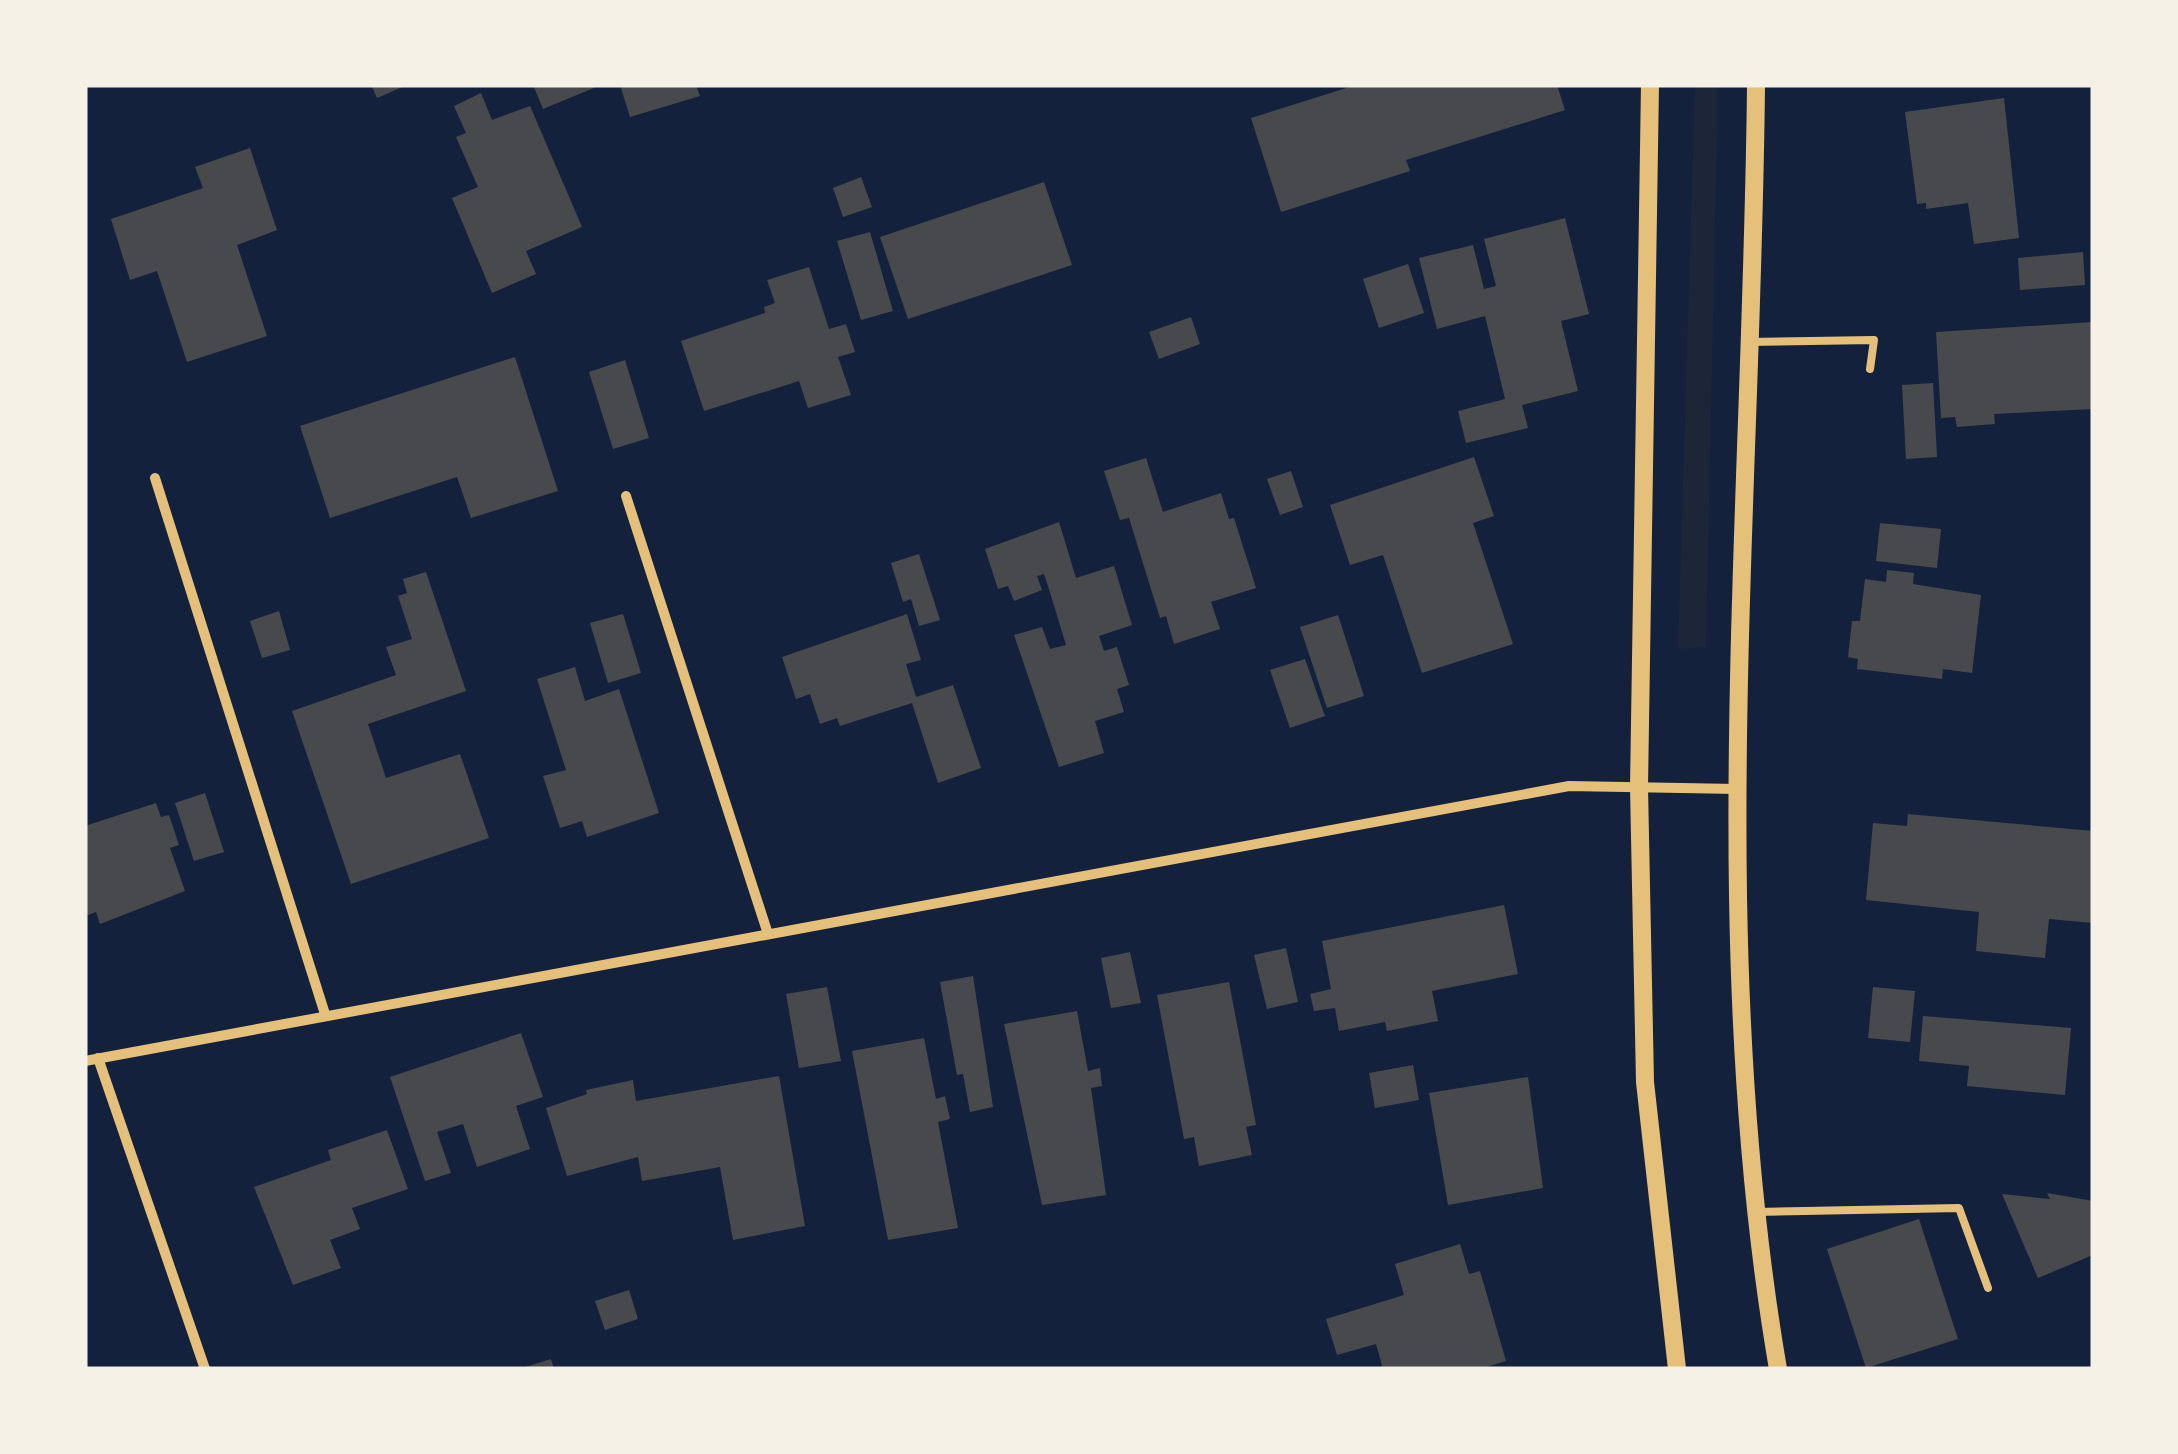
<svg xmlns="http://www.w3.org/2000/svg" width="2178" height="1454" viewBox="0 0 2178 1454" font-family="Ubuntu,sans-serif">
	<rect width="100%" height="100%" fill="#14213d"/>
	<polygon fill="#1d2539" points="1695,85 1718,85 1706,647 1678,649"/>
	<g fill="#48494c">
		<polygon points="371,85 407,85 377,98"/>
		<polygon points="533,85 601,85 543,109"/>
		<polygon points="620,85 696,85 700,96 630,117"/>
		<polygon points="1356,85 1557,85 1565,110 1406,160 1410,171 1281,212 1251,118"/>
		<polygon points="481,93 492,120 530,106 582,227 526,251 536,274 492,293 452,198 478,187 456,137 466,133 454,106"/>
		<polygon points="2004,98 2019,238 1974,244 1968,203 1926,209 1926,203 1917,204 1905,112"/>
		<polygon points="250,148 277,230 237,245 267,336 187,362 157,271 130,280 111,219 203,188 195,167"/>
		<polygon points="861,177 872,207 843,217 833,188"/>
		<polygon points="1044,182 1072,265 908,319 880,237"/>
		<polygon points="1565,218 1589,314 1561,321 1578,391 1522,405 1528,428 1466,443 1458,411 1505,399 1485,316 1437,329 1419,258 1473,245 1484,289 1496,286 1484,239"/>
		<polygon points="870,232 893,311 861,320 837,241"/>
		<polygon points="2083,252 2085,285 2020,290 2018,258"/>
		<polygon points="1408,264 1424,313 1379,328 1363,279"/>
		<polygon points="809,267 829,329 846,324 855,352 838,357 851,395 808,408 799,381 704,411 681,341 765,313 764,307 775,303 767,280"/>
		<polygon points="1191,317 1200,344 1159,359 1149,332"/>
		<polygon points="2093,322 2093,409 1994,414 1995,424 1957,427 1955,417 1941,418 1936,332"/>
		<polygon points="515,357 558,491 471,518 457,477 330,518 300,426"/>
		<polygon points="625,360 649,438 613,449 589,372"/>
		<polygon points="1933,383 1937,457 1906,459 1902,385"/>
		<polygon points="1474,457 1494,516 1473,523 1513,644 1422,673 1383,555 1350,565 1330,505"/>
		<polygon points="1146,458 1163,512 1221,493 1229,519 1234,518 1256,588 1211,602 1220,629 1174,644 1166,616 1160,618 1129,518 1120,520 1104,471"/>
		<polygon points="1291,471 1303,507 1280,515 1267,479"/>
		<polygon points="1059,522 1076,578 1114,566 1132,625 1099,636 1104,651 1117,647 1129,685 1117,689 1124,712 1095,721 1104,753 1059,767 1014,635 1042,627 1050,649 1066,645 1048,586 1044,574 1037,576 1042,590 1014,601 1008,586 998,589 985,549"/>
		<polygon points="1880,523 1941,529 1937,568 1876,561"/>
		<polygon points="919,554 940,620 919,626 911,599 903,602 891,563"/>
		<polygon points="1887,570 1914,573 1913,584 1981,595 1972,673 1943,669 1942,679 1857,669 1858,659 1848,657 1852,621 1860,621 1865,579 1886,582"/>
		<polygon points="426,572 466,691 368,724 386,778 460,754 489,838 351,884 292,711 396,675 386,647 412,639 398,596 407,593 403,579"/>
		<polygon points="279,611 290,650 262,658 250,621"/>
		<polygon points="623,614 641,673 608,683 590,623"/>
		<polygon points="907,614 921,660 906,664 916,697 953,685 981,768 938,783 912,703 840,726 837,718 820,724 810,694 796,699 782,657"/>
		<polygon points="1338,615 1364,696 1327,708 1300,627"/>
		<polygon points="1305,659 1325,716 1290,728 1270,670"/>
		<polygon points="575,667 585,701 619,689 659,813 587,837 582,821 560,828 543,776 566,770 537,679"/>
		<polygon points="205,793 224,852 194,861 175,803"/>
		<polygon points="156,803 161,817 169,815 179,845 170,848 185,891 100,924 96,912 85,916 85,826"/>
		<polygon points="1908,814 2093,831 2093,923 2049,919 2045,958 1976,951 1979,912 1866,900 1873,823 1907,826"/>
		<polygon points="1504,905 1518,974 1432,991 1438,1021 1387,1031 1385,1022 1339,1031 1335,1008 1314,1011 1310,994 1331,989 1322,941"/>
		<polygon points="1286,948 1298,1002 1267,1009 1254,955"/>
		<polygon points="1130,952 1141,1003 1111,1008 1101,958"/>
		<polygon points="973,976 993,1107 970,1112 963,1074 957,1075 940,982"/>
		<polygon points="1229,982 1256,1125 1246,1127 1252,1155 1199,1166 1194,1137 1184,1139 1157,995"/>
		<polygon points="827,987 841,1061 799,1068 786,994"/>
		<polygon points="1873,987 1915,991 1910,1042 1868,1038"/>
		<polygon points="1077,1011 1088,1071 1100,1068 1102,1086 1091,1088 1106,1195 1042,1205 1004,1024"/>
		<polygon points="1923,1016 2071,1028 2065,1095 1967,1086 1969,1066 1919,1061"/>
		<polygon points="521,1033 543,1097 516,1106 530,1149 477,1167 463,1124 437,1132 451,1173 425,1181 390,1077"/>
		<polygon points="924,1038 936,1099 945,1096 950,1119 938,1122 958,1228 888,1240 852,1051"/>
		<polygon points="1413,1065 1419,1100 1375,1108 1369,1073"/>
		<polygon points="779,1076 805,1226 733,1240 720,1167 642,1181 638,1157 567,1176 546,1108 587,1094 586,1090 633,1080 636,1101"/>
		<polygon points="1528,1077 1543,1188 1448,1205 1429,1093"/>
		<polygon points="387,1130 408,1189 352,1208 360,1229 330,1240 341,1268 293,1285 254,1187 331,1160 328,1150"/>
		<polygon points="2047,1193 2093,1201 2093,1255 2038,1278 2002,1194 2050,1199"/>
		<polygon points="1919,1219 1958,1339 1866,1368 1827,1249"/>
		<polygon points="1460,1244 1469,1274 1480,1271 1506,1361 1480,1369 1383,1369 1376,1344 1337,1355 1326,1319 1404,1295 1395,1264"/>
		<polygon points="629,1290 638,1319 605,1330 595,1301"/>
		<polygon points="551,1359 554,1369 522,1369 522,1368"/>
	</g>
	<g fill="none" stroke-linecap="round" stroke-linejoin="round">
		<g stroke="#e5c07b" stroke-width="8">
			<polyline points="1748,342 1874,340 1870,369"/>
			<polyline points="1756,1212 1959,1208 1988,1288"/>
		</g>
		<g stroke="#e5c07b" stroke-width="10">
			<polyline points="155,478 325,1014"/>
			<polyline points="626,496 768,934"/>
			<polyline points="98,1058 205,1369"/>
			<polyline points="85,1061 1569,786 1737,789"/>
		</g>
		<g stroke="#e5c07b" stroke-width="18">
			<polyline points="1650,85 1639,787 1645,1082 1677,1369"/>
			<path d="M1756,85C1752,513 1705,944 1778,1369"/>
		</g>
	</g>
	<rect width="2178" height="1454" fill="none" stroke="#f6f1e7" stroke-width="175"/>
</svg>
